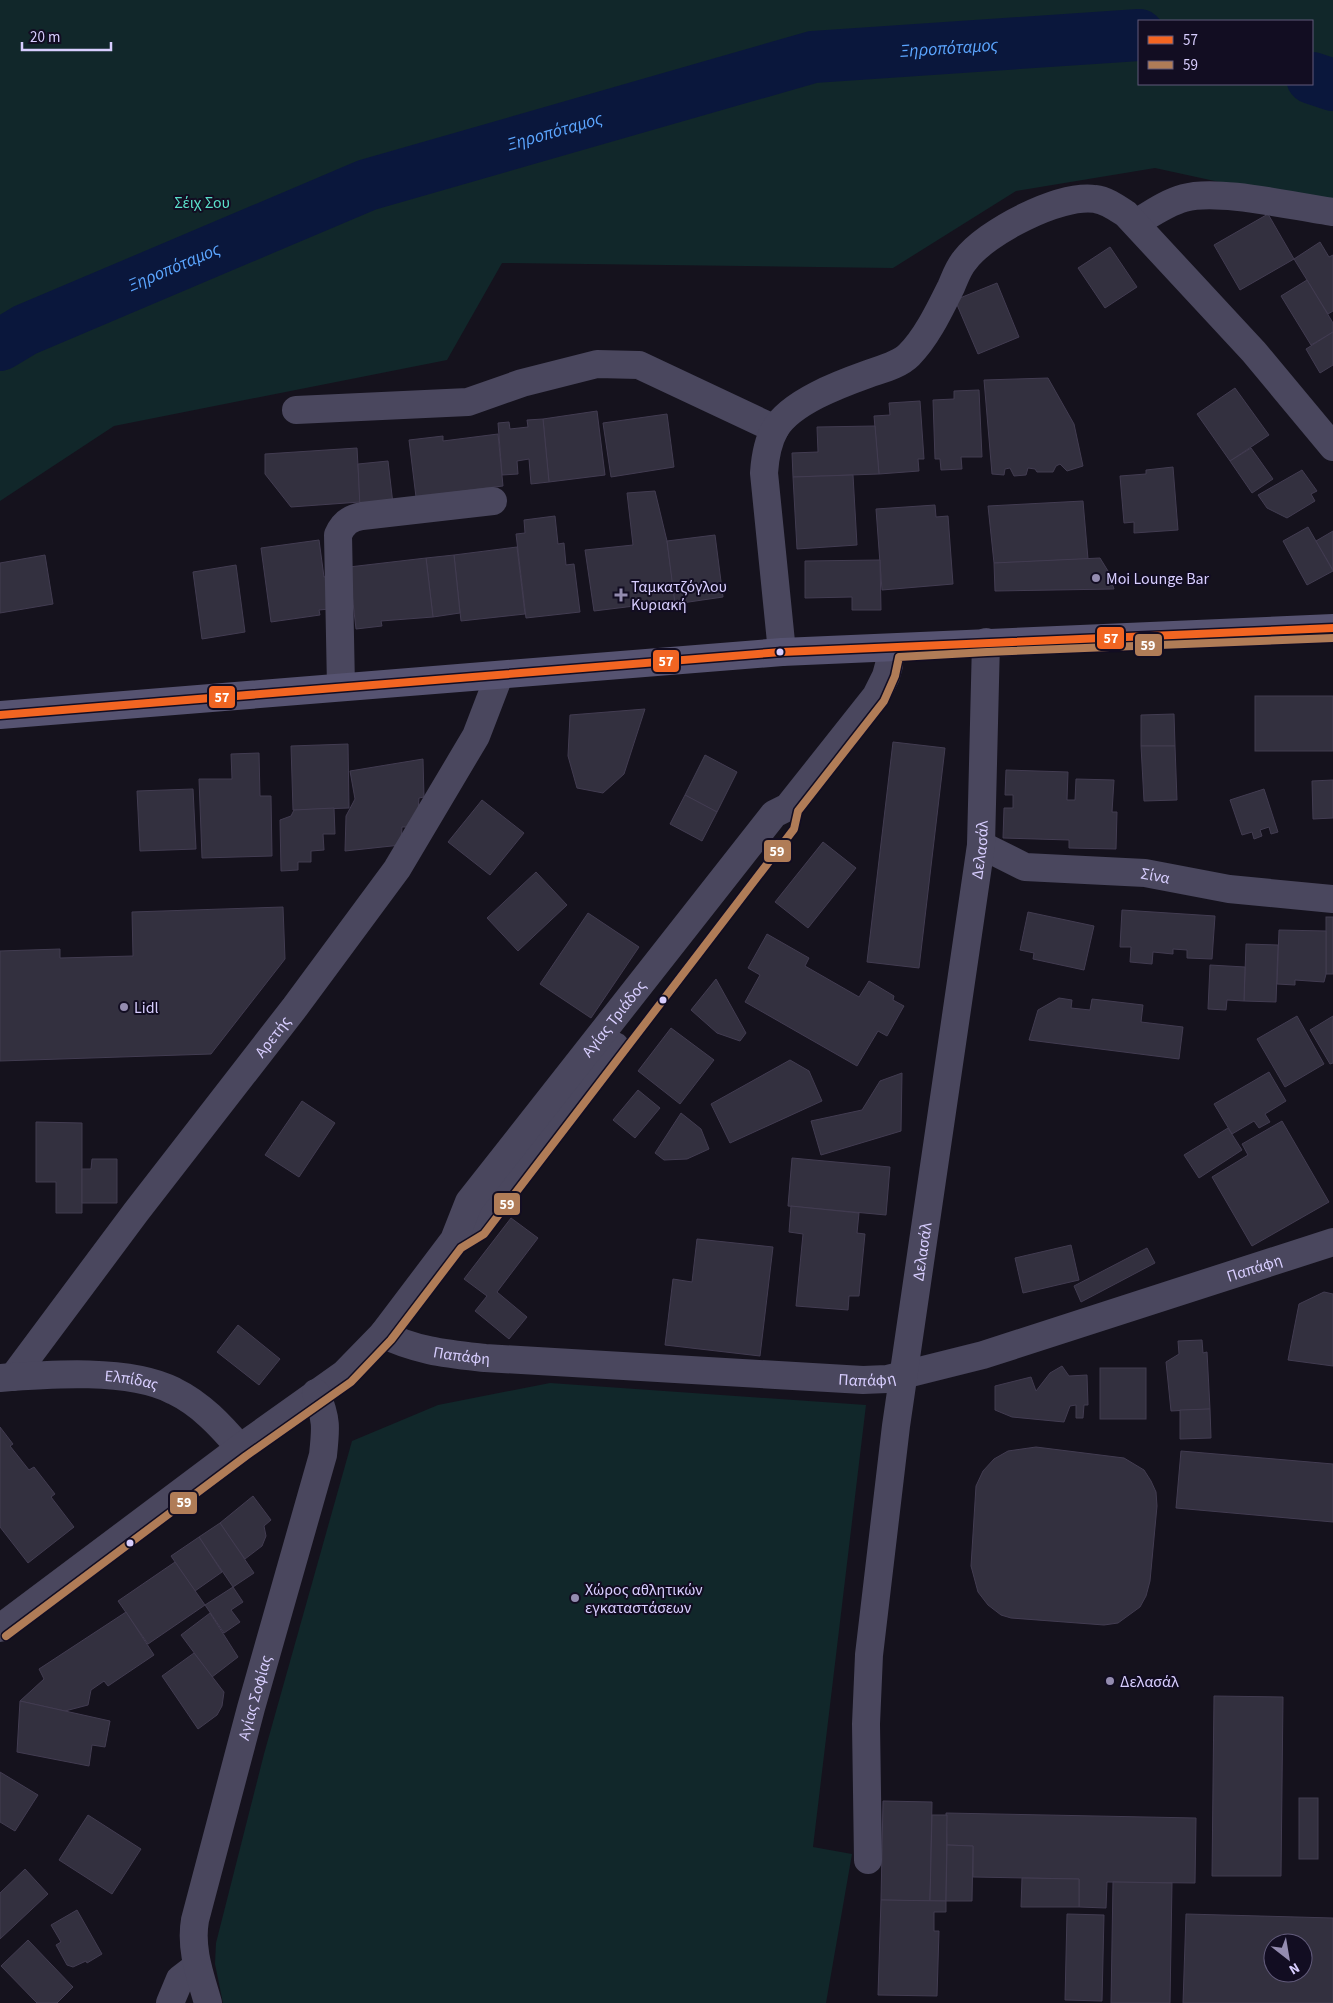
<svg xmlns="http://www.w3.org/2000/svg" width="1333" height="2003" viewBox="0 0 1333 2003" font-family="'Source Sans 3',sans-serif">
	<rect width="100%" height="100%" fill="#15121d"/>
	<g fill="#11272a" fill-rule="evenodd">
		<path d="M0,0H1333V201L1274,194L1155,168L1016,191L893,268L502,263L447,360L114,426L0,501ZM1139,21H1312V84H1139Z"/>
		<polygon points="550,1383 866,1405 813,1847 852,1854 826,2003 223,2003 215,1964 216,1943 264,1754 352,1441 438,1405"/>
	</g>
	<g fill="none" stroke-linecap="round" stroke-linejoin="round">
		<g stroke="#0a173c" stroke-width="52">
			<polyline points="1312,78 1333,85"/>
			<path id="s1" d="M0,345L25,330L367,185L813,57L1139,35"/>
		</g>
	</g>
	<g fill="#33303f" stroke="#423c51" fill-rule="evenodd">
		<polygon points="1268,214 1294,259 1240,290 1214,245"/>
		<polygon points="1320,242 1329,257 1333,255 1333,311 1328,314 1294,259"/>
		<polygon points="1110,247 1137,287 1105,308 1078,268"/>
		<polygon points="1307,280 1333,323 1333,332 1311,345 1281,296"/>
		<polygon points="997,283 1019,337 978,354 955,300"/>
		<polygon points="1333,332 1333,365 1320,373 1306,349"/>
		<polygon points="1048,378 1074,424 1083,466 1067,471 1060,464 1056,466 1053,472 1037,472 1035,469 1028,468 1026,475 1014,476 1010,468 1005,469 1004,475 992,474 984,380"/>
		<polygon points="1235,388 1269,435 1230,461 1197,414"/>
		<polygon points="979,390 982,457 961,457 962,469 941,470 940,459 935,459 933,400 954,399 954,391"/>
		<polygon points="920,401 924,459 918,459 919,471 879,474 874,416 890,415 889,403"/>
		<polygon points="597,411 605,475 549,482 543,419"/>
		<polygon points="667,414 674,467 611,477 603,423"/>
		<polygon points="543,419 549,482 531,484 529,459 517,461 518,474 502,475 498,423 509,422 510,429 528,427 527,420"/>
		<polygon points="875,426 879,474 793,477 792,453 818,452 817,427"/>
		<polygon points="498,434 503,486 416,497 409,440 443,436 443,441"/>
		<polygon points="357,448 360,502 291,507 265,474 265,454"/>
		<polygon points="1251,448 1273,479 1252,493 1230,461"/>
		<polygon points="388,461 393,504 360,508 358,464"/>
		<polygon points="1173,467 1178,530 1134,533 1134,522 1124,523 1120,476 1146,474 1146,470"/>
		<polygon points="1302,470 1317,491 1311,494 1315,501 1287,518 1267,508 1258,495"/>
		<polygon points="853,475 857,545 797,549 793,477"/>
		<polygon points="655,491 667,541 675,601 594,611 585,550 633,545 627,493"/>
		<polygon points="1083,501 1088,559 994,563 988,506"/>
		<polygon points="935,505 936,517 948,516 953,584 882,590 876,509"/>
		<polygon points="555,516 558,544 564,543 566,565 574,564 580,612 526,618 516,534 525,533 524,520"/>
		<polygon points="1308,527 1333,571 1307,585 1283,541"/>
		<polygon points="1333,531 1333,570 1316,541"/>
		<polygon points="715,535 723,597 675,604 667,541"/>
		<polygon points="319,540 324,577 328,576 329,609 319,610 320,615 271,622 261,548"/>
		<polygon points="517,547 525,614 461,621 454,555"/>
		<polygon points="45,555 53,604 0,613 0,563"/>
		<polygon points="454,555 460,613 433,617 426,558"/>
		<polygon points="426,558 433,617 381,621 382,626 356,629 349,567"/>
		<polygon points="1100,558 1108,571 1114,589 995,591 994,563"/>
		<polygon points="880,560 881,610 852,610 852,597 805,598 805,561"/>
		<polygon points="236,565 245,632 202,639 193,572"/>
		<rect x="1255" y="696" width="78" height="55"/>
		<polygon points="645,709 624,774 603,793 577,788 568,756 570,715"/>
		<polygon points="1174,714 1175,746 1141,746 1141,715"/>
		<polygon points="893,742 945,748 919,968 867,962"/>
		<polygon points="348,744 349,808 293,810 291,746"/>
		<polygon points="1141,746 1175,746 1177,800 1144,801"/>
		<polygon points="259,753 260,796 271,796 272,856 202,858 199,779 232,779 231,754"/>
		<polygon points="705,755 737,772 717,812 685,795"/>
		<polygon points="423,759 424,797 419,798 417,827 402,827 401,845 345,851 346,816 355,799 350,771"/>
		<polygon points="1006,770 1068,772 1067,800 1075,800 1076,779 1114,780 1112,812 1117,812 1116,849 1069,848 1069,840 1003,838 1004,808 1013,808 1013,795 1005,795"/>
		<polygon points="1333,780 1333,818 1313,819 1312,781"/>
		<polygon points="193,789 196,849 140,851 137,791"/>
		<polygon points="1264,789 1278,832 1271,834 1269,827 1260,830 1262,836 1254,839 1252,832 1242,835 1230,800"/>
		<polygon points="685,795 717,812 702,841 670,824"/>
		<polygon points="482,800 524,833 490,875 448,842"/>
		<polygon points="334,808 335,834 323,834 324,850 311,851 311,862 298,862 298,870 281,871 280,820 291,816 294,810"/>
		<polygon points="823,842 856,868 808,928 775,902"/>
		<polygon points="536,872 567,905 518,951 487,918"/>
		<polygon points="283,907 285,959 211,1054 0,1061 0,951 60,949 60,958 133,956 132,912"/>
		<polygon points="1122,910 1215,916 1212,959 1187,958 1187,950 1173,949 1173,954 1153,952 1152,964 1130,962 1131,947 1120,947"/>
		<polygon points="1028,912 1094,926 1084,970 1033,959 1034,953 1020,950"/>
		<polygon points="588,913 639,947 591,1018 540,984"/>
		<rect x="1326" y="917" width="7" height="57"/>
		<polygon points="1279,930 1326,931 1326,974 1324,982 1295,980 1295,985 1277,984"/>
		<polygon points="767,934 809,958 805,966 859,997 869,981 894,996 893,1000 904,1006 887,1036 878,1031 857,1066 745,1002 760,975 748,968"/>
		<polygon points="1246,944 1278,945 1276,1002 1244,1001"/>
		<polygon points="1210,965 1245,967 1244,1001 1227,1000 1226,1010 1208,1009"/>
		<polygon points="716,979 746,1033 740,1041 717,1033 691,1010"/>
		<polygon points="1059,998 1072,1000 1071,1008 1090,1010 1092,999 1143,1005 1141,1022 1183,1027 1179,1059 1029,1040 1038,1010"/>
		<polygon points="1297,1016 1324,1064 1285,1087 1257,1039"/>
		<polygon points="1333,1016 1333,1063 1330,1064 1310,1030"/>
		<polygon points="671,1028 714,1060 680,1104 638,1071"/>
		<polygon points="790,1060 809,1071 822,1101 730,1143 711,1104"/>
		<polygon points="1269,1072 1286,1101 1265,1114 1270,1122 1259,1128 1254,1121 1232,1134 1214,1104"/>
		<polygon points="902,1073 901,1131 821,1155 811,1121 862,1110 880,1081"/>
		<polygon points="638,1090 660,1108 635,1138 613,1120"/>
		<polygon points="302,1101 335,1123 299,1177 265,1155"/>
		<polygon points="681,1113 701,1129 709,1149 687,1159 664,1160 655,1153"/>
		<polygon points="1282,1121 1329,1202 1252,1246 1212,1177 1248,1155 1242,1144"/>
		<polygon points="36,1122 82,1123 82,1213 56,1213 56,1182 36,1182"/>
		<polygon points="1228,1128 1242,1150 1199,1178 1184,1155"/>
		<polygon points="792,1158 890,1167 886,1215 788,1206"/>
		<polygon points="92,1159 117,1159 117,1203 82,1203 82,1169 91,1169"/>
		<polygon points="791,1206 859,1213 857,1233 865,1234 859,1296 849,1296 848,1310 796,1306 803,1234 789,1232"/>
		<polygon points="511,1218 538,1238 497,1292 527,1317 509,1339 475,1311 487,1296 464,1279"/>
		<polygon points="697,1239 773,1247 760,1356 665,1345 673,1279 692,1282"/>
		<polygon points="1071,1245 1079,1280 1023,1293 1015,1258"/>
		<polygon points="1147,1248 1155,1263 1081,1302 1074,1286"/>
		<polygon points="1324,1292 1333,1294 1333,1366 1288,1360 1299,1304"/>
		<polygon points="238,1325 280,1359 259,1385 217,1352"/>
		<polygon points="1202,1340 1203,1353 1207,1352 1210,1409 1171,1411 1166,1362 1179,1354 1178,1341"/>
		<polygon points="1062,1366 1069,1376 1087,1375 1088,1405 1084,1405 1083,1418 1076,1418 1076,1405 1070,1406 1064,1422 1012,1417 995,1410 995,1386 1031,1377 1036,1391 1050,1373"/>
		<rect x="1100" y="1368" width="46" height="51"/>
		<polygon points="1210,1409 1211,1438 1180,1439 1180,1410"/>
		<polygon points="0,1427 13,1444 10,1446 29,1470 34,1467 55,1494 51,1497 74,1527 28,1563 0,1527"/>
		<polygon points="1036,1447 1124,1458 1144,1470 1151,1481 1156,1492 1157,1506 1150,1581 1146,1596 1140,1607 1118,1623 1104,1625 1011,1618 1001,1615 988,1605 978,1592 971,1566 976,1486 983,1471 994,1459 1008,1451"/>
		<polygon points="1181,1451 1333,1464 1333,1522 1176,1508"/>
		<polygon points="253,1496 271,1520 264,1526 266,1536 262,1546 245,1559 220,1523"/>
		<polygon points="220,1523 254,1573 233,1587 199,1537"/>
		<polygon points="199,1537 222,1572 195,1591 171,1556"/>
		<polygon points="175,1562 205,1605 148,1644 118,1601"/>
		<polygon points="233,1587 243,1602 231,1610 240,1622 224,1633 205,1605"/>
		<polygon points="126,1612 154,1655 108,1686 104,1681 91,1690 88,1705 65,1711 20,1701 44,1679 39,1669"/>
		<polygon points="210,1613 238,1657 212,1677 181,1635"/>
		<polygon points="194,1653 224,1692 222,1706 217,1715 198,1729 162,1676"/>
		<polygon points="1214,1696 1283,1697 1281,1876 1212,1876"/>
		<polygon points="20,1701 110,1721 105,1747 92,1745 89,1766 17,1752"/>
		<polygon points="0,1772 38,1795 15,1831 0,1822"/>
		<rect x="1299" y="1798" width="19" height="61"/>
		<polygon points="883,1801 932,1802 930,1901 881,1900"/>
		<polygon points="946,1813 1196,1818 1195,1883 1107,1882 1106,1908 1079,1907 1079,1879 973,1877 973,1846 947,1845"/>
		<polygon points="88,1815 141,1849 112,1894 59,1860"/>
		<polygon points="932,1815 947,1815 946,1901 930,1901"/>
		<polygon points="947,1845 973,1846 972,1901 946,1901"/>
		<polygon points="25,1869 48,1894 0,1939 0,1893"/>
		<polygon points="1022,1878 1079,1879 1079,1907 1021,1907"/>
		<polygon points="1113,1882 1172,1883 1170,2003 1111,2003"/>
		<polygon points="881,1900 946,1901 946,1912 934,1912 934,1931 939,1931 937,1996 878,1995"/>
		<polygon points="77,1910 102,1954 87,1963 86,1961 73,1967 67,1965 56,1945 61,1942 51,1925"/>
		<polygon points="1067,1914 1104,1915 1102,2001 1065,2000"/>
		<path d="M1186,1914L1333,1918V2003H1183ZM1273,1943H1303V1973H1273Z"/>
		<polygon points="28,1940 73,1987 57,2003 37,2003 1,1966"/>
	</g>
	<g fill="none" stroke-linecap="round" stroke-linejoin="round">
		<g stroke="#4a475e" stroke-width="28">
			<path d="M1136,223C1151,214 1166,203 1184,198C1218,188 1295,207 1333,212"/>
			<polyline points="296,410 468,402 522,383 597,364 639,365 775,429"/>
			<path d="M782,652L764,473C765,458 767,443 775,429C791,402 840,384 868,374C882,369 899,365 909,355C927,337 940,309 951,287C955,278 958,268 965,260C986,232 1059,194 1095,199C1106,200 1117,208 1126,214L1254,352L1333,447"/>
			<path d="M341,687L338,535C343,523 350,518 362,516L493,501"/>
			<path id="s2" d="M981,845L1025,867L1145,873L1229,889L1333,899"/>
			<polyline points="456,1240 476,1228 615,1046"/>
			<path id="s3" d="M383,1334C415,1351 450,1354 485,1358L863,1380L887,1379L983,1355L1333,1242"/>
			<path id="s4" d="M13,1377L136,1212L295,1007L397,869L476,736L499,676"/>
			<path id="s5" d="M0,1378C49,1374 130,1368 174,1391C201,1404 221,1426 240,1448"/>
			<path id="s6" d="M0,1628L240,1448L344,1374L383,1334L454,1240L469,1202L774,814L788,807L876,696L886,676L889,665L890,648"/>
			<path id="s7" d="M868,1860L866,1724L869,1655L896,1426L981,845L986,642"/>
			<polyline points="170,2003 180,1979 197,1966"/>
			<path id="s8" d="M208,2003C200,1975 190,1949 195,1920L251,1708L323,1455C326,1428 327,1419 316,1393"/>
		</g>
		<polyline stroke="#565371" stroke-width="28" points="0,715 782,652 1333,628"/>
		<g stroke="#120d22" stroke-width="11">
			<polyline id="bus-1" points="0,715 782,652 1333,628"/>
		</g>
		<g stroke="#120d22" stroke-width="11">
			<polyline id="bus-2" points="6,1636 246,1456 351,1382 391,1340 461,1248 484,1234 794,829 798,811 884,701 895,676 899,657 987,652 1333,638"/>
		</g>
		<use href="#bus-1" stroke="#f26522" stroke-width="8"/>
		<use href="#bus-2" stroke="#b07c57" stroke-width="8"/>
	</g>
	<g fill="#948cb0" stroke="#120d22" stroke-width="2">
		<circle cx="1096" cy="578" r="5"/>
		<path d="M618.5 587.5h5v5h5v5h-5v5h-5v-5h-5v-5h5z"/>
		<circle cx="124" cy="1007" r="5"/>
		<circle cx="575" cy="1598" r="5"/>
		<circle cx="1110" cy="1681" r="5"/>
	</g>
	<g fill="#d8ceff" stroke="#120d22" stroke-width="2">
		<circle cx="780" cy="652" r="4.5"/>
		<circle cx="663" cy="1000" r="4.5"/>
		<circle cx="130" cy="1543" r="4.5"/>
	</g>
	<g text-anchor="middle" stroke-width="4" stroke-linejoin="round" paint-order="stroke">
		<g font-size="16" fill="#5adfc9" stroke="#120d22">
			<text x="202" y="208">Σέιχ Σου</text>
		</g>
		<g font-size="16" fill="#d8ceff" stroke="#120d22" text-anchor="start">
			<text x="1106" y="584">Moi Lounge Bar</text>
			<text x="631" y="592">Ταμκατζόγλου<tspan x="631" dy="18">Κυριακή</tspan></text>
			<text x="134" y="1013">Lidl</text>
			<text x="585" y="1595">Χώρος αθλητικών<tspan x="585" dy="18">εγκαταστάσεων</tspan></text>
			<text x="1120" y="1687">Δελασάλ</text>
		</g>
		<g font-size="16" fill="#d8ceff" stroke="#120d22">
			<text dy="6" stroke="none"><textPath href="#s7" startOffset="1018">Δελασάλ</textPath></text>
			<text dy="6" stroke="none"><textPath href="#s2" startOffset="180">Σίνα</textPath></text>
			<text dy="6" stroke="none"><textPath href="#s6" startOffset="876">Αγίας Τριάδος</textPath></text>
			<text dy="6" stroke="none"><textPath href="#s4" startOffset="428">Αρετής</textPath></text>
			<text dy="6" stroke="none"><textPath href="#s7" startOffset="612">Δελασάλ</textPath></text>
			<text dy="6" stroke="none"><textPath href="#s3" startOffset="892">Παπάφη</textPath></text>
			<text dy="6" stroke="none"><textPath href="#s3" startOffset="82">Παπάφη</textPath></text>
			<text dy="6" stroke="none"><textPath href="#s3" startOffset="488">Παπάφη</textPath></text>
			<text dy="6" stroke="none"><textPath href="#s5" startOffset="132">Ελπίδας</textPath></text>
			<text dy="6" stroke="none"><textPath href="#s8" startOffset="315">Αγίας Σοφίας</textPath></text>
		</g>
		<g font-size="18" font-style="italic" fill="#5ca6ff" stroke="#120d22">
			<text dy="6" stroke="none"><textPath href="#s1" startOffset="1001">Ξηροπόταμος</textPath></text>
			<text dy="6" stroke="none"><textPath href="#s1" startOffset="596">Ξηροπόταμος</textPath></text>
			<text dy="6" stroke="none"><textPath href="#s1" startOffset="191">Ξηροπόταμος</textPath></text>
		</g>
	</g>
	<g stroke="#120d22" stroke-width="2">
		<rect x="1096" y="626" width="29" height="24" rx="5" fill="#f26522"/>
		<rect x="1134" y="633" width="29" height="24" rx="5" fill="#b07c57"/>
		<rect x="652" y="649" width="28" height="24" rx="5" fill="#f26522"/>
		<rect x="208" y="685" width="28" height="24" rx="5" fill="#f26522"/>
		<rect x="763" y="839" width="29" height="24" rx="5" fill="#b07c57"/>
		<rect x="493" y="1192" width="28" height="24" rx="5" fill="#b07c57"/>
		<rect x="169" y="1491" width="29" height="24" rx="5" fill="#b07c57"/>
	</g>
	<g font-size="14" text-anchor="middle" font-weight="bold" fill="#fff">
		<text x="1111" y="643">57</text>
		<text x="1148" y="650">59</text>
		<text x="666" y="666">57</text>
		<text x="222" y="702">57</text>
		<text x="777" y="856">59</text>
		<text x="507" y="1209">59</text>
		<text x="184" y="1507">59</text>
	</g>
	<rect x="1138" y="20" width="175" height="65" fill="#120d22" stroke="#615a7a"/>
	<rect x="1148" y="36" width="25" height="8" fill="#f26522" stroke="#615a7a"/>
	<text x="1183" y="45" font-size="15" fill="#d8ceff">57</text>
	<rect x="1148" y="61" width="25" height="8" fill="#b07c57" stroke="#615a7a"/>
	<text x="1183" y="70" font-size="15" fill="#d8ceff">59</text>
	<g transform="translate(1288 1958) rotate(149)"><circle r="24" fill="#120d22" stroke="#615a7a"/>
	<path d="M0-4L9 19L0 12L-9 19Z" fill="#948cb0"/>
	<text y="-8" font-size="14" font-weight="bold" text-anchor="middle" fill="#d8ceff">N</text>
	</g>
	<path d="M22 42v8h89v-8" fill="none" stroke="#d8ceff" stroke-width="2.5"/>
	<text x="30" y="42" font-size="15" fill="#d8ceff" stroke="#120d22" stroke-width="4" paint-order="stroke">20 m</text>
</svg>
